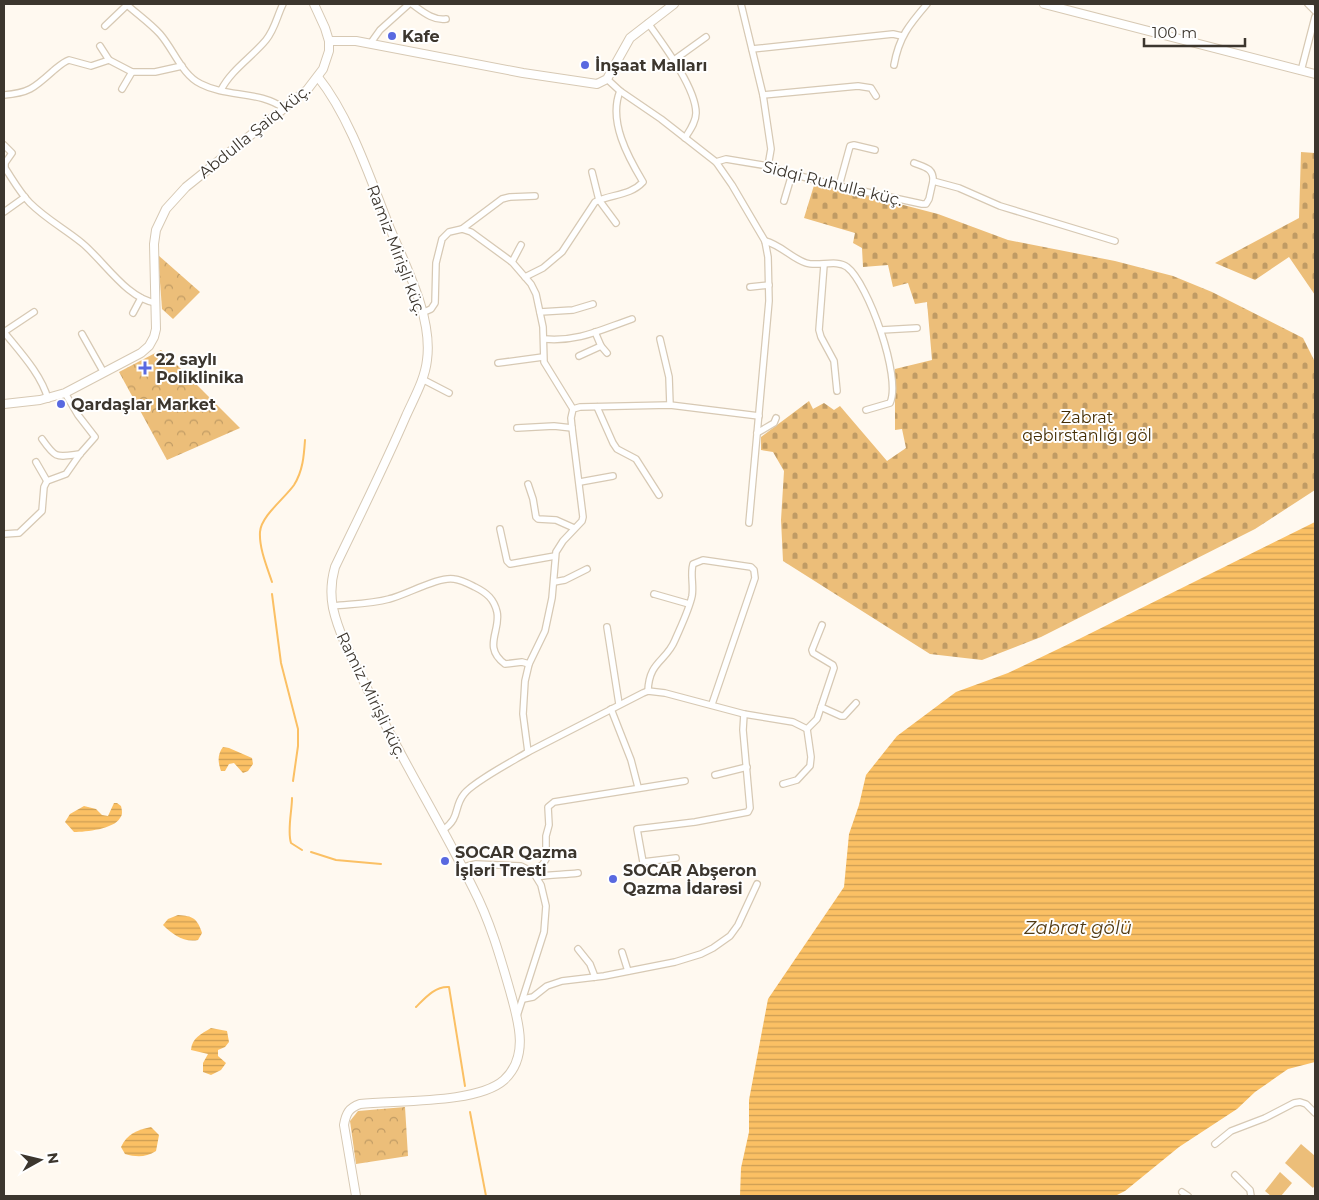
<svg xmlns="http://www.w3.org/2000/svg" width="1319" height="1200" viewBox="0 0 1319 1200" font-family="Montserrat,sans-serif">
	<defs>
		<pattern id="cemetery-stones" width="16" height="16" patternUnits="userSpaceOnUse" patternTransform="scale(1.25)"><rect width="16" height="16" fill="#ecbe79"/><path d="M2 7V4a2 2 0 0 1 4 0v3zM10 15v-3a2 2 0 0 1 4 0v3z" fill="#c09b64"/></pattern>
		<pattern id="park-crowns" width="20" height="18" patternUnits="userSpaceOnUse" patternTransform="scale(1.25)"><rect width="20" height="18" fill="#ecbe79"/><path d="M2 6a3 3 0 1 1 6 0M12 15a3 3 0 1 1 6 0" fill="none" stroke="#c09b64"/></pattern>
		<pattern id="water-rules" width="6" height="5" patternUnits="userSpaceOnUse" patternTransform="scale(1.25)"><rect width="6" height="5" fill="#fbc064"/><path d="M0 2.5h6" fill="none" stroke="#cc9d53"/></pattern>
	</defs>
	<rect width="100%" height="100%" fill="#fff9f0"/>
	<g fill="url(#cemetery-stones)">
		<polygon points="1301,152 1315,153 1315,295 1289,257 1255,280 1215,263 1299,218"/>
		<polygon points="815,182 938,214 1008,240 1115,261 1173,276 1212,292 1303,338 1315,362 1315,490 1255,529 1041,637 982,660 930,654 783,561 781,520 784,471 773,452 761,450 761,437 809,401 813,409 824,403 834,410 840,406 887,461 906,448 902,429 895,430 895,369 932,360 927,302 915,304 908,283 893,287 888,265 863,267 862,248 853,243 855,233 804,218"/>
	</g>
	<g fill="url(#park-crowns)">
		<polygon points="158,255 200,292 173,319 162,309"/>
		<polygon points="161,350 173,361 240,428 167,460 119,372"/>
		<polygon points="405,1107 408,1156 356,1164 350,1121 358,1111"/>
	</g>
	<g fill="#ecbe79">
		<polygon points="1301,1144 1315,1156 1315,1185 1313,1188 1285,1163"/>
		<polygon points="1280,1172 1292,1183 1281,1196 1271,1196 1265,1191"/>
	</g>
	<g fill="url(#water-rules)">
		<polygon points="1315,522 1315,1062 1288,1069 1255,1092 1237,1109 1179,1147 1125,1191 1115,1196 740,1196 741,1168 749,1132 749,1100 768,999 844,887 849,834 859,805 866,775 897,736 956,692 1008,673 1077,640"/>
		<path d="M223,747L229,748L252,758L253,764L248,771L243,773L234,763L229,764L225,771H221C218,762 217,755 223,747Z"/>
		<path d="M114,803H117L121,806C122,810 123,815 120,818C114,829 86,832 74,832L65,822L70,814L84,806L96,809L102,815L108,816Z"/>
		<path d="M178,915C193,916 197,918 202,933L198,940C184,943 172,934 163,925L168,919Z"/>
		<path d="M211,1028L227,1031L229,1042L225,1047L218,1050V1056L226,1063L221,1070L211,1075L203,1072V1063L208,1054L191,1050C192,1038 201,1034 211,1028Z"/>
		<path d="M151,1127L159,1135L156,1151C145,1158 136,1157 125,1154L121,1147C127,1134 137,1130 151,1127Z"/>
	</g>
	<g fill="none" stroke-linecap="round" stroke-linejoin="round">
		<g stroke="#fbc064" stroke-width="2">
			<path d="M272,582C267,567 259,548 260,532C261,516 285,498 294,485C303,471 304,455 305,440"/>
			<polyline points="272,594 281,663 298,729 298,746 293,781"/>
			<path d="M292,798C292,811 287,831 291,843L302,850"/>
			<polyline points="311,852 336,860 381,864"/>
			<path d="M416,1007C425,998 435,986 449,987L465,1086"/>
			<polyline points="470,1112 486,1196"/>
		</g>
		<g stroke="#d7c9b4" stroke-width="8">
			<g id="street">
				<path d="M126,4C137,14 150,23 160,34C174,50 182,75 201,84C228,98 259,90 285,109"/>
				<path d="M412,4C422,11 433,21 446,19"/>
				<polyline points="741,4 763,95 771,149 768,166"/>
				<polyline points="1308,4 1315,11"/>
				<path d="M648,23C663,44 696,88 696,113C696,122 690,130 685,138"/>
				<polyline points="105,26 127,5"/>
				<polyline points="370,44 380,30 409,4"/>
				<polyline points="100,46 109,60"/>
				<polyline points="752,49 893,34 902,36"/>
				<polyline points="674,60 706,37"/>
				<path d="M894,65C899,37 909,25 927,4"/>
				<polyline points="1301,71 1315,17"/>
				<polyline points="607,79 620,91 661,119 716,162 732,185 765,241 768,257 769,301 749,523"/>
				<polyline points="122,89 132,72"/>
				<path d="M221,90C231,70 252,57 266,40C275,29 277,16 283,4"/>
				<path d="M4,95C29,93 34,88 53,71C58,67 63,62 69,60L91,66L109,60L132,72H155L182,66"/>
				<polyline points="763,95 858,86 871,88 876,96"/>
				<path d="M4,145L12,153L5,163V168C13,180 20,193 30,203C46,219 65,229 82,243C104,261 127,299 156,303"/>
				<polyline points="716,162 726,159 768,166 792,174 839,186 922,204 926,204 929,199 933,181 959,188 1000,206 1115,241"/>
				<path d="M914,163C924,167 934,168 933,181"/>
				<polyline points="592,172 599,200 616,223"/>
				<polyline points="839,186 850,146 854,145 875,150"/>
				<polyline points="784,201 792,174"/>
				<polyline points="4,212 25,197"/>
				<polyline points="462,229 502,199 510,197 535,196"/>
				<path d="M765,241C781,245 791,258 806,263C818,267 837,259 847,267C868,283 902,378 890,403L866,410"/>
				<polyline points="512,262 521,245"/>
				<polyline points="824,265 819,330 821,337 834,361 837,391"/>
				<path d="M525,277L543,268L562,252L595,202C611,194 630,196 643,182C628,157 608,121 620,91"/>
				<polyline points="750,287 769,285"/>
				<polyline points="540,312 573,310 593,304"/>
				<polyline points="133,313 141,298"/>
				<polyline points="422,313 431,309 435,303 436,263 442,239 449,232 462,229 471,232 512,262 531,284 536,294 543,327 544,362 573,409"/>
				<polyline points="881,330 917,328"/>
				<path d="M4,332C20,352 41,374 48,399"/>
				<polyline points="4,332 34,312"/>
				<polyline points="595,332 601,346 607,353"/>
				<polyline points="82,334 104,373"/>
				<path d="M544,339C578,342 600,330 632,319"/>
				<polyline points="660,339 669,377 670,405"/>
				<polyline points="579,356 601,346"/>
				<polyline points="498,363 543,357"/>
				<polyline points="422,379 449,393"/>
				<polyline points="597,407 613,443 617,449 636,459 659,495"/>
				<polyline points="517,428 554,426 572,428"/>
				<polyline points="757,433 774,423 776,418"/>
				<path d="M42,439C56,459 56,457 80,454"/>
				<polyline points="36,462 47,481"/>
				<polyline points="580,482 613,476"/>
				<polyline points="528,484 533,499 536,517 538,519 556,520 574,528"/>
				<polyline points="500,529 507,561 510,564 555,556"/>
				<polyline points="4,534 19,533 42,511 44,487 47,481 66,474 80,454 95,437 78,415 65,393"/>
				<polyline points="554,582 565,580 587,569"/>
				<polyline points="654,594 689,604"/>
				<path d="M333,606C351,604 371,604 389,599C406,595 439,576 454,579C462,580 469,584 475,587C487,593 494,599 497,612C501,631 482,647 505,664L522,662L529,664"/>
				<polyline points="607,627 619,704"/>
				<path d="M648,691C649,661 666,662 675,640C681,626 689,610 692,596C694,585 690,575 693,564L703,560L751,567L754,570L755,578L712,704"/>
				<polyline points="821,707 841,716 844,716 856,703"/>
				<polyline points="611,709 631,760 638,787"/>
				<polyline points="528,752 643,693 648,691 665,693 744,714 793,722 807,729 817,719 834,668 833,665 813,653 812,650 822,625"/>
				<polyline points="715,775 747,767"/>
				<polyline points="783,784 797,780 810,766 811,757 807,729"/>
				<path d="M443,830C461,817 453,808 464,794C473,782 513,761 528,752L523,714L525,681L529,664L545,631L552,598L556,552L563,541L582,521L583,517L572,428L571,418L573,409L580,407L670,405L759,416"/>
				<polyline points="676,858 643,862 637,829 695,822 748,812 750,808 743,730 744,714"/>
				<polyline points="463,867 476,864 521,866 533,872 541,885 546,906 544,932 517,1016"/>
				<polyline points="533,872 543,864 546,859 546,836 549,825 548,807 554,802 685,781"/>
				<path d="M537,877C550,874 564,875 578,873"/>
				<polyline points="578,949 590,964 595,977"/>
				<polyline points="622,952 628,971"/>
				<polyline points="523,999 533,997 547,986 562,981 604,976 675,962 701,954 713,948 730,936 738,925 757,884"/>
				<polyline points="1215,1144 1231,1131 1265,1118 1294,1103 1300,1102 1306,1104 1315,1113"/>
				<polyline points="1235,1175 1250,1190 1251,1196"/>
				<polyline points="1182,1192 1188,1196"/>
			</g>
		</g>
		<g stroke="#d7c9b4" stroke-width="10">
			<g id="secondary">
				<polyline points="314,4 325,28 329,41"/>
				<polyline points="1044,4 1315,74"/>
				<path d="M318,77C350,117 370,178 389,226C405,265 433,317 427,360C425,379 414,398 406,416C384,467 359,517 335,567C331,581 330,593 333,608C339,635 353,660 365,684C398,754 439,819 473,888C490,921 500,956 510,991C518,1020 530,1056 504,1080C477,1104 397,1100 360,1104C349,1108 346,1113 344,1125L356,1196"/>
				<polyline points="4,404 40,400 65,393 141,353 149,346 154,337 156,329 154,244 156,230 166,209 186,187 307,90 323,69 329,51 329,41 356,41 523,73 597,84 607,79 630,38 674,4"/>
			</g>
		</g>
		<use href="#street" stroke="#fff" stroke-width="5.5"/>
		<use href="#secondary" stroke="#fff" stroke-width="8"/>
	</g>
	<g fill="#5969e0" stroke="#fff" stroke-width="2">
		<circle cx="392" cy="36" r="5"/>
		<circle cx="585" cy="65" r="5"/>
		<path d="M142.5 360.5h5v5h5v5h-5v5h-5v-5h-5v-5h5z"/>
		<circle cx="61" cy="404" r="5"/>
		<circle cx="445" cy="861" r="5"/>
		<circle cx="613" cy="879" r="5"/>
	</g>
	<g text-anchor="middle" stroke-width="4" stroke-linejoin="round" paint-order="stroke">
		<g font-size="16" font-weight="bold" fill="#3c362e" stroke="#fff" text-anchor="start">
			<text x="402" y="42">Kafe</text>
			<text x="595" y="71">İnşaat Malları</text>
			<text x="156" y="365">22 saylı<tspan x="156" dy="18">Poliklinika</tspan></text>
			<text x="71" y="410">Qardaşlar Market</text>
			<text x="455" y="858">SOCAR Qazma<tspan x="455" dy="18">İşləri Tresti</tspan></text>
			<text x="623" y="876">SOCAR Abşeron<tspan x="623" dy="18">Qazma İdarəsi</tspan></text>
		</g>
		<g font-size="16" fill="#3c362e" stroke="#fff">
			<text transform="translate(254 131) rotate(-39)" y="6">Abdulla Şaiq küç.</text>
			<text transform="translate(833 183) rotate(14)" y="6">Sidqi Ruhulla küç.</text>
			<text transform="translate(397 250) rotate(69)" y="6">Ramiz Mirişli küç.</text>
			<text transform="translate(372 695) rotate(64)" y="6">Ramiz Mirişli küç.</text>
		</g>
		<g font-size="16" fill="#442d03" stroke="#fff">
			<text x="1087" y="423">Zabrat<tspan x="1087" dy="18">qəbirstanlığı göl</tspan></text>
		</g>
		<g font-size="18" font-style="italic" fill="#523b14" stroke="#fff">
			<text x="1078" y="934">Zabrat gölü</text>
		</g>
	</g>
	<rect width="1319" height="1200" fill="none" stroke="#3c362e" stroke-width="10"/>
	<g transform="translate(40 1160) rotate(82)" stroke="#ffffff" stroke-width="4" paint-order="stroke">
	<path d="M0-4L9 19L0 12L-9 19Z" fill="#3c362e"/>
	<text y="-8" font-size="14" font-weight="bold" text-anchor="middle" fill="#3c362e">N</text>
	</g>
	<path d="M1144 38v8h101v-8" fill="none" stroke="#3c362e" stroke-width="2.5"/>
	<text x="1152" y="38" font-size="15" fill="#3c362e" stroke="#ffffff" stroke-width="4" paint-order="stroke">100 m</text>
</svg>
